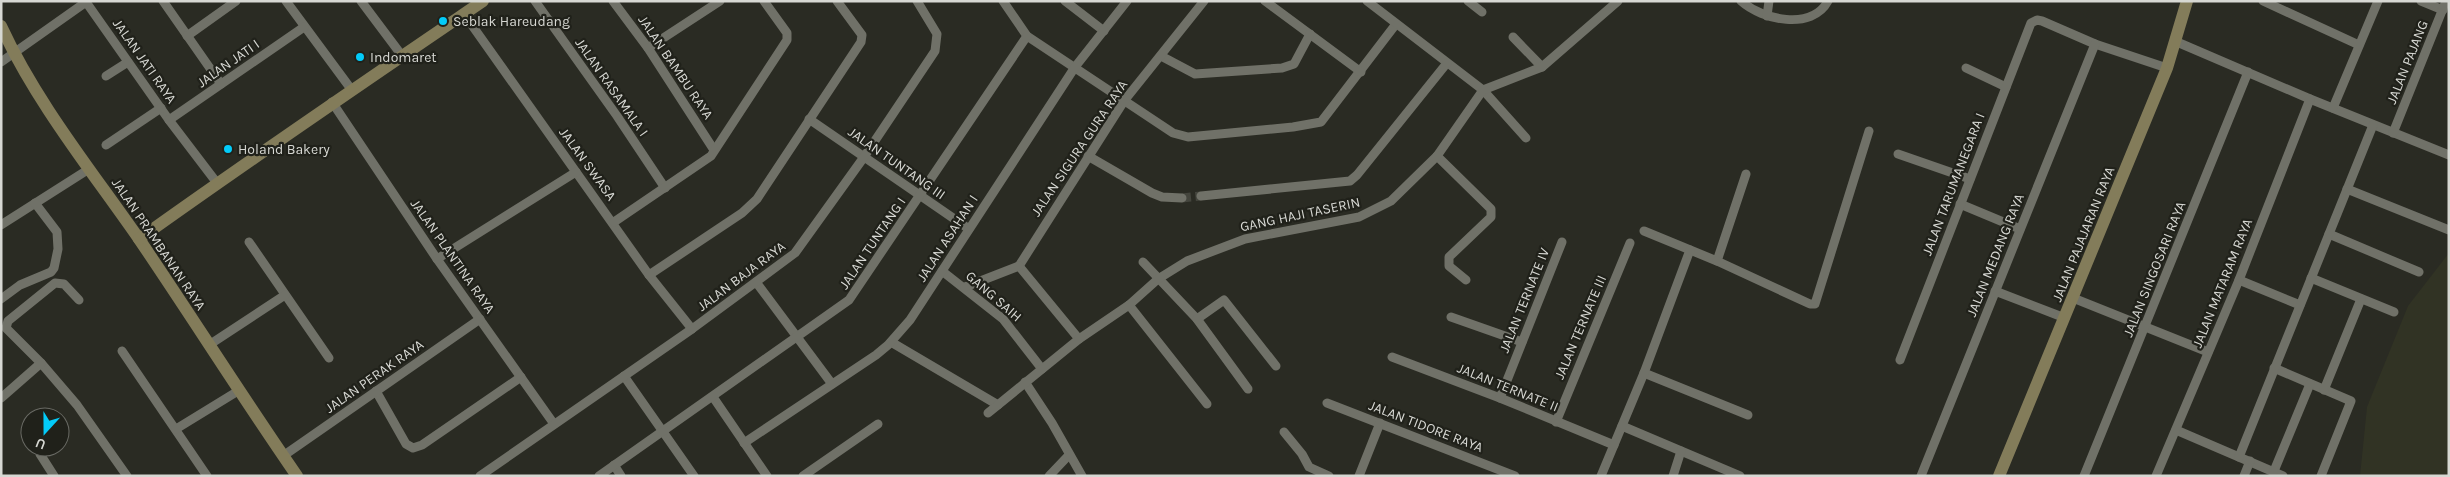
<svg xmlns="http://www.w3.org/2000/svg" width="2450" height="477" viewBox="0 0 2450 477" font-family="Karla,sans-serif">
	<rect width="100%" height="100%" fill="#2a2b23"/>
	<polygon fill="#313324" points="2449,253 2449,476 2360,476 2367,407 2408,306"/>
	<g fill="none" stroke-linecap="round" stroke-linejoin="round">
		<polyline stroke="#44453d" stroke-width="9" stroke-dasharray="9 4.5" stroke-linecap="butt" points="1182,198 1201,196"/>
		<g stroke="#707168" stroke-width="9">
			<polyline points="163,1 221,84"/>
			<polyline points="286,1 351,89"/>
			<polyline points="361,1 403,57"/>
			<polyline points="535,1 617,116 665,188"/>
			<polyline points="613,1 648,48 714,150"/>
			<polyline points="1003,1 1027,36 1173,133 1188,137 1293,127 1321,122 1396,24"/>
			<polyline points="1065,1 1104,31"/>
			<polyline points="1265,1 1361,72"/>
			<polyline points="1367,1 1483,90 1526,138"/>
			<polyline points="1468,1 1482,12"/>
			<path d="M1741,1C1762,20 1812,31 1828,1"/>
			<polyline points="2263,1 2359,45"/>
			<polyline points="2421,1 2443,10"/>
			<polyline points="464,14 649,275 692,329"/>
			<polyline points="1767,16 1769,1"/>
			<polyline points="187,36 236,1"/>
			<polyline points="1513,37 1542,67"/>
			<polyline points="2177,42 2310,99 2449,155"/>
			<polyline points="648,48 720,1"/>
			<polyline points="1161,56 1195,74 1282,68 1294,64 1310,34"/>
			<polyline points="1,62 86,2 169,120 217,183"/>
			<polyline points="1966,68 2006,87"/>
			<polyline points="106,76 128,62"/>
			<polyline points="332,102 437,259 554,424"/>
			<polyline points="2333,108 2378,1"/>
			<polyline points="809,119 969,229"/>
			<polyline points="169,120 304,27"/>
			<polyline points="2393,133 2446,1"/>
			<polyline points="106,145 161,108"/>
			<polyline points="1898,154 1970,179"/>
			<polyline points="1088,156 1152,193 1162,197 1182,198"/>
			<polyline points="1437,156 1491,209 1491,217 1449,257 1449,266 1466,280"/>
			<polyline points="2347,189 2449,230"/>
			<polyline points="1201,196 1350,181 1357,175 1447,63"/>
			<polyline points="1960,204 2020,229"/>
			<polyline points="614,222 711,156 787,40 787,33 764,1"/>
			<polyline points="1,225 89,169"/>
			<polyline points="1644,231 1717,261 1746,174"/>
			<polyline points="2329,234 2419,272"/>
			<polyline points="249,242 329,358"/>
			<polyline points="437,259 576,172"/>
			<polyline points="1717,261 1810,304 1815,304 1869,131"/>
			<polyline points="1143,262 1197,319 1248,389"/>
			<polyline points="1019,266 1124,101 1204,1"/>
			<polyline points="1019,266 1079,339"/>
			<polyline points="942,271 1003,319 1042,369"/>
			<polyline points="649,275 742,213 757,199 861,42 862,35 837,1"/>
			<polyline points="2311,278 2394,312"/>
			<polyline points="2239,280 2300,305"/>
			<polyline points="756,282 832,384"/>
			<polyline points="965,287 1019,266"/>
			<polyline points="1995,291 2065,318"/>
			<polyline points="2073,298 2208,352"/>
			<polyline points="1,299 20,285 51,272 54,268 58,249 57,232 35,203"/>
			<polyline points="79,300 64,284 55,283 8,321 6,328 41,363 77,405 127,476"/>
			<polyline points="1129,305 1207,404"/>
			<polyline points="1451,317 1522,342"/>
			<polyline points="1197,319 1224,300 1276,366"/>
			<polyline points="891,342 998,405"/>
			<polyline points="209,345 285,295"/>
			<polyline points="122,351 207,476"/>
			<polyline points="1392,357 1500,398 1614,445"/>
			<polyline points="1900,360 2031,23 2037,20 2042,21 2095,44 2167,68"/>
			<polyline points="2274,368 2351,401 2321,476"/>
			<polyline points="1644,373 1748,415"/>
			<polyline points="624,376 694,476"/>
			<polyline points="1025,382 1052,423 1082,476"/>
			<polyline points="2324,390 2361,299"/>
			<polyline points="376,391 406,444 413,448 422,445 521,377"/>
			<polyline points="713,397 767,476"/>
			<polyline points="1,398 41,363"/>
			<polyline points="1500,398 1562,242"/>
			<polyline points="1327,403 1515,476"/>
			<polyline points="988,413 1079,339 1129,305 1158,279 1187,261 1245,239 1359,217 1391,201 1437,156 1483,90 1542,67 1618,1"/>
			<polyline points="1556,422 1630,243"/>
			<polyline points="1622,426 1740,476"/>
			<polyline points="176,429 238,391"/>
			<polyline points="2176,430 2283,476"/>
			<polyline points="1284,432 1302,454 1309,467 1329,476"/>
			<polyline points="744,443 876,355 888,345 910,320 1075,67 1127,1"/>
			<polyline points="40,454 54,476"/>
			<polyline points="283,456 480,319"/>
			<polyline points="2239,457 2373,125"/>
			<polyline points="614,465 621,476"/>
			<polyline points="2274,471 2310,384"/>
			<polyline points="480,476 692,329 795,253 864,157 935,51 937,34 917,1"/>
			<polyline points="599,476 849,300 1027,36"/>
			<polyline points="803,476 878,424"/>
			<polyline points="1049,476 1069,455"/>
			<polyline points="1359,476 1380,423"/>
			<polyline points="1601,476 1644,373 1690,250"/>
			<polyline points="1673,476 1681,451"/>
			<polyline points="1921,476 2095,44"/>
			<polyline points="2084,476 2248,72"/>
			<polyline points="2156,476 2239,280 2310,99"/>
			<polyline points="2244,476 2250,461"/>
		</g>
		<g stroke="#837c5a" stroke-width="12">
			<path d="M1,26C36,102 91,170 139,239C192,317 243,398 297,476"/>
			<path d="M139,239C252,158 367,80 483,1"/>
			<polyline points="1999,476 2167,68 2187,1"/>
		</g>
	</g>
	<g fill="#03cbf9" stroke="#20211a" stroke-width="2">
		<circle cx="443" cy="21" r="5"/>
		<circle cx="360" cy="57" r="5"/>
		<circle cx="228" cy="149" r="5"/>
	</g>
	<g text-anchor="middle" stroke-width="4.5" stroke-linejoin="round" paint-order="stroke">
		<g font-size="14" fill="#d7d8d3" stroke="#20211a" text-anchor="start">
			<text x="453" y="26">Seblak Hareudang</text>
			<text x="370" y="62">Indomaret</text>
			<text x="238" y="154">Holand Bakery</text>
		</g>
		<g font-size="14" fill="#d7d8d3" stroke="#20211a">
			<text transform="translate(145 61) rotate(55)" y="5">JALAN JATI RAYA</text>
			<text transform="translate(2407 62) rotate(-68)" y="5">JALAN PAJANG</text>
			<text transform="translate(228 63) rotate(-35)" y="5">JALAN JATI I</text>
			<text transform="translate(676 67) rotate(56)" y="5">JALAN BAMBU RAYA</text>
			<text transform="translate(612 87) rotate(55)" y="5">JALAN RASAMALA I</text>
			<text transform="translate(1079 148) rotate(-56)" y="5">JALAN SIGURA GURA RAYA</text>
			<text transform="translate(897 163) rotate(35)" y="5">JALAN TUNTANG III</text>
			<text transform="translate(588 164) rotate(54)" y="5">JALAN SWASA</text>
			<text transform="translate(1953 184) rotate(-69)" y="5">JALAN TARUMANEGARA I</text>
			<text transform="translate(1300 214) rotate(-12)" y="5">GANG HAJI TASERIN</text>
			<text transform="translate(2083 234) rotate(-68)" y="5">JALAN PAJAJARAN RAYA</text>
			<text transform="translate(947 238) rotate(-57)" y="5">JALAN ASAHAN I</text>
			<text transform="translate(872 243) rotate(-56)" y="5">JALAN TUNTANG I</text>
			<text transform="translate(159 244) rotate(56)" y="5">JALAN PRAMBANAN RAYA</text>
			<text transform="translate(1995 255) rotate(-68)" y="5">JALAN MEDANG RAYA</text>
			<text transform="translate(453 256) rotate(55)" y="5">JALAN PLANTINA RAYA</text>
			<text transform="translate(2154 269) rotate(-68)" y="5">JALAN SINGOSARI RAYA</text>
			<text transform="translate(741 276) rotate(-37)" y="5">JALAN BAJA RAYA</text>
			<text transform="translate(2222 283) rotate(-68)" y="5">JALAN MATARAM RAYA</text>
			<text transform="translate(994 296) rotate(41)" y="5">GANG SAIH</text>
			<text transform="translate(1524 300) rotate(-68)" y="5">JALAN TERNATE IV</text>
			<text transform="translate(1580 327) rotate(-67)" y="5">JALAN TERNATE III</text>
			<text transform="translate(374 376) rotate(-35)" y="5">JALAN PERAK RAYA</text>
			<text transform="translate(1508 387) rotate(22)" y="5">JALAN TERNATE II</text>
			<text transform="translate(1426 426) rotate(21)" y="5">JALAN TIDORE RAYA</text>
		</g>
	</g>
	<rect width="2450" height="477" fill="none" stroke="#d7d8d3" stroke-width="5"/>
	<g transform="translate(45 432) rotate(201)"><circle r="24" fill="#20211a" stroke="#696a64"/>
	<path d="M0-4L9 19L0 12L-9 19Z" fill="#03cbf9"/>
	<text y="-8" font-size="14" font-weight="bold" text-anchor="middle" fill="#d7d8d3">U</text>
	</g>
</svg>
